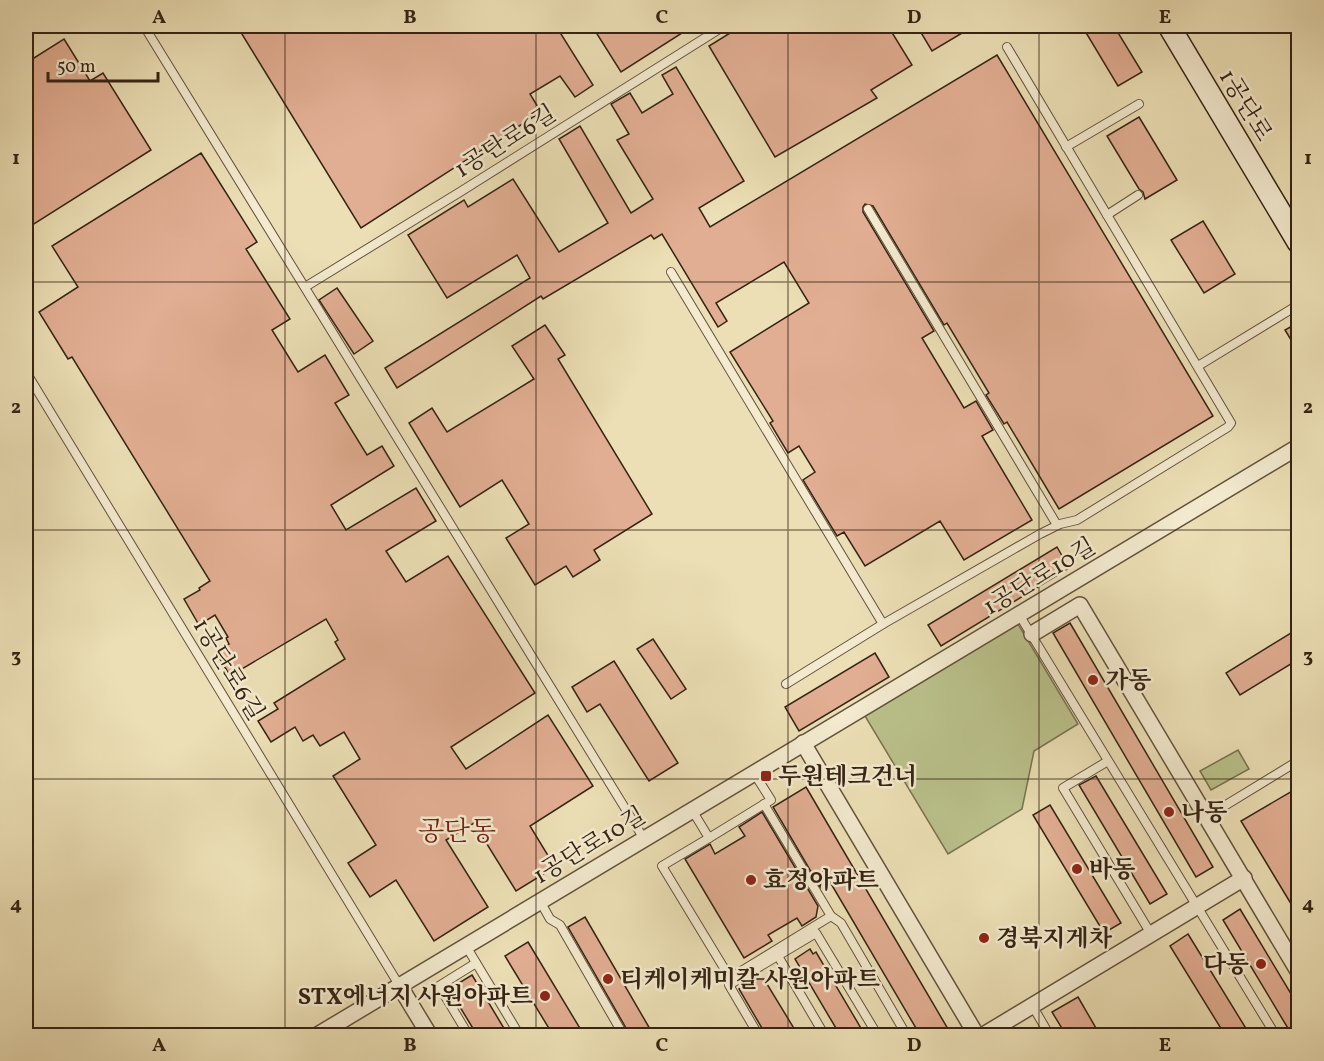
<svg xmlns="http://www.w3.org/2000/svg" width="1324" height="1061" viewBox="0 0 1324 1061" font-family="Vollkorn,'Noto Serif KR',serif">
	<rect width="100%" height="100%" fill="#ecdfb5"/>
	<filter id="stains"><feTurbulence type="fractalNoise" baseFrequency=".00333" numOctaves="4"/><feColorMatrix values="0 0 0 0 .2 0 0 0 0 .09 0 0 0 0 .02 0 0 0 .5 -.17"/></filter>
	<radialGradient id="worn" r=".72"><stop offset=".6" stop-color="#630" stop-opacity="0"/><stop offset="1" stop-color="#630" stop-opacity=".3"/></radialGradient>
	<g fill="#bac18b" stroke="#787250" stroke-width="1.5">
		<polygon points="1018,624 1078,724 1034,751 1022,809 948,854 865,716"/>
		<polygon points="1238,750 1249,769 1211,790 1200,771"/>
	</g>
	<g fill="#e2ae93" stroke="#352314" stroke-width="1.5">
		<polygon points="237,26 556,26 593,85 575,97 560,76 530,94 541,112 361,228"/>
		<polygon points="592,26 693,26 621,72"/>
		<polygon points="732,26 888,26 912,65 871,90 877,98 775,157 709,46 735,30"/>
		<polygon points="917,26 974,26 932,51"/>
		<polygon points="1082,26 1114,26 1142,72 1118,86"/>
		<polygon points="64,39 90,81 103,73 151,150 26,229 26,63"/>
		<polygon points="997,55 1213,416 1059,509 1007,422 1004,424 986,395 989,393 947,323 944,325 873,206 865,204 863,207 863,212 934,331 922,338 964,408 976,401 993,430 982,436 1032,520 964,560 940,521 865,566 844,532 837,536 803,480 815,472 799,446 788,453 770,423 773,421 730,352 809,303 784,262 716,303 727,321 718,327 662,234 654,239 651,235 543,299 541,296 397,388 385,368 530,278 517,255 447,298 408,235 464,200 468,207 513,179 559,252 608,223 559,139 580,126 631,213 653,199 617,140 629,134 611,104 630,93 642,113 673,94 662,75 676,67 744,181 699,208 710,227"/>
		<polygon points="1139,117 1177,180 1145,199 1143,192 1139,189 1107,136"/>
		<polygon points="201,153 257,242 246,249 290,319 272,330 298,372 325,355 349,395 335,403 367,455 382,446 394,466 331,505 346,530 416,488 436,521 386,551 406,582 448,556 535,693 451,747 466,769 548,715 593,786 530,826 555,867 516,891 474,823 446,840 488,907 434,941 396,880 370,897 348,863 376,845 333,776 360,759 344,732 320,746 313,735 303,741 295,727 271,742 258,721 278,709 274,703 345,659 335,642 338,640 326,619 230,676 216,652 229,644 226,638 228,637 215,615 199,625 184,599 200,590 199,588 210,581 72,357 68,359 39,312 78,287 52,246"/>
		<polygon points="1203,221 1235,274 1204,293 1171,240"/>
		<polygon points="337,288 373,341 354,354 319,300"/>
		<polygon points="1299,322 1299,353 1285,330"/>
		<polygon points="545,325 565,355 558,359 652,514 594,550 600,560 573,577 566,566 535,585 506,538 529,524 502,480 460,507 409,423 432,408 447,432 534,379 512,346"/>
		<polygon points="1057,547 1069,568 941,646 928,625"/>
		<polygon points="1070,623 1213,867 1196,877 1053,633"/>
		<polygon points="1299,628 1299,659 1240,695 1226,673"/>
		<polygon points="653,639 686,689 671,699 637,649"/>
		<polygon points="875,653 889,677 799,731 785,707"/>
		<polygon points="614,661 678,763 649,781 600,704 587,712 572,687"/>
		<polygon points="1096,776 1167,894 1150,904 1079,785"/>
		<polygon points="806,787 948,1029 936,1035 920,1035 823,870 820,887 773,807"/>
		<polygon points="1299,787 1299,917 1241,821"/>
		<polygon points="1050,805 1121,923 1104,933 1033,815"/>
		<polygon points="762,812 818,906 816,917 802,926 797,918 768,935 772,941 744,958 685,859 710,844 715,854 745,836 739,827"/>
		<polygon points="1240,909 1299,1007 1299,1035 1292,1035 1223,920"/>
		<polygon points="585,917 650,1029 639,1035 630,1035 568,927"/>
		<polygon points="1188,934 1250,1035 1225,1035 1170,946"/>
		<polygon points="528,942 584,1035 553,1035 505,956"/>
		<polygon points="810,949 813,954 816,952 865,1035 840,1035 795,959"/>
		<polygon points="472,975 508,1035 477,1035 449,989"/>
		<polygon points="757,979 764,979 798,1035 766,1035 739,989"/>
		<polygon points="1078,997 1100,1035 1066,1035 1052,1012"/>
	</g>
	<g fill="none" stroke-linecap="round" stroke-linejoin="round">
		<g stroke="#63523c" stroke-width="10">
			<g id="lane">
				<polyline points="144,26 644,839"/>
				<polyline points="1066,147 1139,104"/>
				<polyline points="868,209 1057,525"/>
				<polyline points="1107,215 1138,195"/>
				<polyline points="671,272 883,624"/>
				<polyline points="305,287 460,192 724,26"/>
				<polyline points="1198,366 1298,305"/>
				<polyline points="26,372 399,985"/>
				<polyline points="1023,621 1276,1036"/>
				<polyline points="786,684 883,624 1040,534 1060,524 1077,520 1228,427 1231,423 1007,47"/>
				<polyline points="1108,761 1063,788 1151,934"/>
				<polyline points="764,804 831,916"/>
				<polyline points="1221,808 1298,761"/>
				<polyline points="692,810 709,838 662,866 730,978 831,916 841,923 907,1036"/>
				<polyline points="709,838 771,800 754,773"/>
				<polyline points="540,901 550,919 560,925 624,1036"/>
				<polyline points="466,946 520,1036"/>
				<polyline points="778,956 825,1036"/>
				<polyline points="1032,1005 1050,1036"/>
				<polyline points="469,1036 439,986 476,963"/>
				<polyline points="759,1036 729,985 816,933 878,1036"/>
			</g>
		</g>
		<g stroke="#63523c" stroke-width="18">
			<g id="street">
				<polyline points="1032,634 1080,605 1298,971"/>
				<polyline points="803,743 977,1036"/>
				<polyline points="399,985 430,1036"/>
				<polyline points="316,1036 1298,447"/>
				<polyline points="982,1036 1244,878"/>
			</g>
		</g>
		<g stroke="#352314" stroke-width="24">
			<polyline id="secondary" points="1169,26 1298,242"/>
		</g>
		<use href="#lane" stroke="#f3eacf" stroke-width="8"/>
		<use href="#street" stroke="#f3eacf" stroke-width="15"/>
		<use href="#secondary" stroke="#f3eacf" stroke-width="21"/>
	</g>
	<path fill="none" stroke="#352314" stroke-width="1.5" stroke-opacity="0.55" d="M285,26V1036M536,26V1036M788,26V1036M1039,26V1036M26,282H1298M26,530H1298M26,779H1298"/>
	<g fill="#8f2418" stroke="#f3eacf" stroke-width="2">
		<circle cx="1093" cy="680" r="6"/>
		<rect x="760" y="770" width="12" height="12" rx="3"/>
		<circle cx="1169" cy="812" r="6"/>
		<circle cx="1077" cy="869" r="6"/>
		<circle cx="751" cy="880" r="6"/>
		<circle cx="984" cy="938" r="6"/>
		<circle cx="1261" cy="964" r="6"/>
		<circle cx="608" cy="979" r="6"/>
		<circle cx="545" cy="996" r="6"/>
	</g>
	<g text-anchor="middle" stroke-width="5" stroke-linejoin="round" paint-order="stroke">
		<g font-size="24" fill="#352314" stroke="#f3eacf">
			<text transform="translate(1246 105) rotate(59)" y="8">1공단로</text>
			<text transform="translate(505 141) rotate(-32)" y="8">1공단로6길</text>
			<text transform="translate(1039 576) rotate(-31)" y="8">1공단로10길</text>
			<text transform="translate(229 669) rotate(59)" y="8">1공단로6길</text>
			<text transform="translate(589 845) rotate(-31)" y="8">1공단로10길</text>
		</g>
		<g font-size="24" font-weight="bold" fill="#352314" stroke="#f3eacf" text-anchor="start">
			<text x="1105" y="688">가동</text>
			<text x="778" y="784">두원테크건너</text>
			<text x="1181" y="820">나동</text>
			<text x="1089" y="877">바동</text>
			<text x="763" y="888">효정아파트</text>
			<text x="996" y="946">경북지게차</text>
			<text x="1249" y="972" text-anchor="end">다동</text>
			<text x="620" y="987">티케이케미칼 사원아파트</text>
			<text x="533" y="1004" text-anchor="end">STX에너지 사원아파트</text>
		</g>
		<g font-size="27" fill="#7a1f14" stroke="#f3eacf">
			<text x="457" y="840">공단동</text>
		</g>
	</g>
	<rect width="1324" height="1061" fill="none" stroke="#ecdfb5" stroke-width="66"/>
	<path d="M48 72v9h110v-9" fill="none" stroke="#352314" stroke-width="3"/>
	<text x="57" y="72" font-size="18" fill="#352314" stroke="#f3eacf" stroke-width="4.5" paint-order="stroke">50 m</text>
	<rect x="33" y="33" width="1258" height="995" fill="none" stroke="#352314" stroke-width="2"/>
	<g font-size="20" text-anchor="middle" font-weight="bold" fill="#352314">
		<text x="159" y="23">A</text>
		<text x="410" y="23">B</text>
		<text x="662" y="23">C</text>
		<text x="914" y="23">D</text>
		<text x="1165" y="23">E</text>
		<text x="16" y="164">1</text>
		<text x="1308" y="164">1</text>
		<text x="16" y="413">2</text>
		<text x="1308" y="413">2</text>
		<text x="16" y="662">3</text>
		<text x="1308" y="662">3</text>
		<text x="16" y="910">4</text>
		<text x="1308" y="910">4</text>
		<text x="159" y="1051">A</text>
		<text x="410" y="1051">B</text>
		<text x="662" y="1051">C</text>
		<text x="914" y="1051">D</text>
		<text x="1165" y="1051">E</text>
	</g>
	<rect width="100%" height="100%" filter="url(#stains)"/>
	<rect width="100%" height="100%" fill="url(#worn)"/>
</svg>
